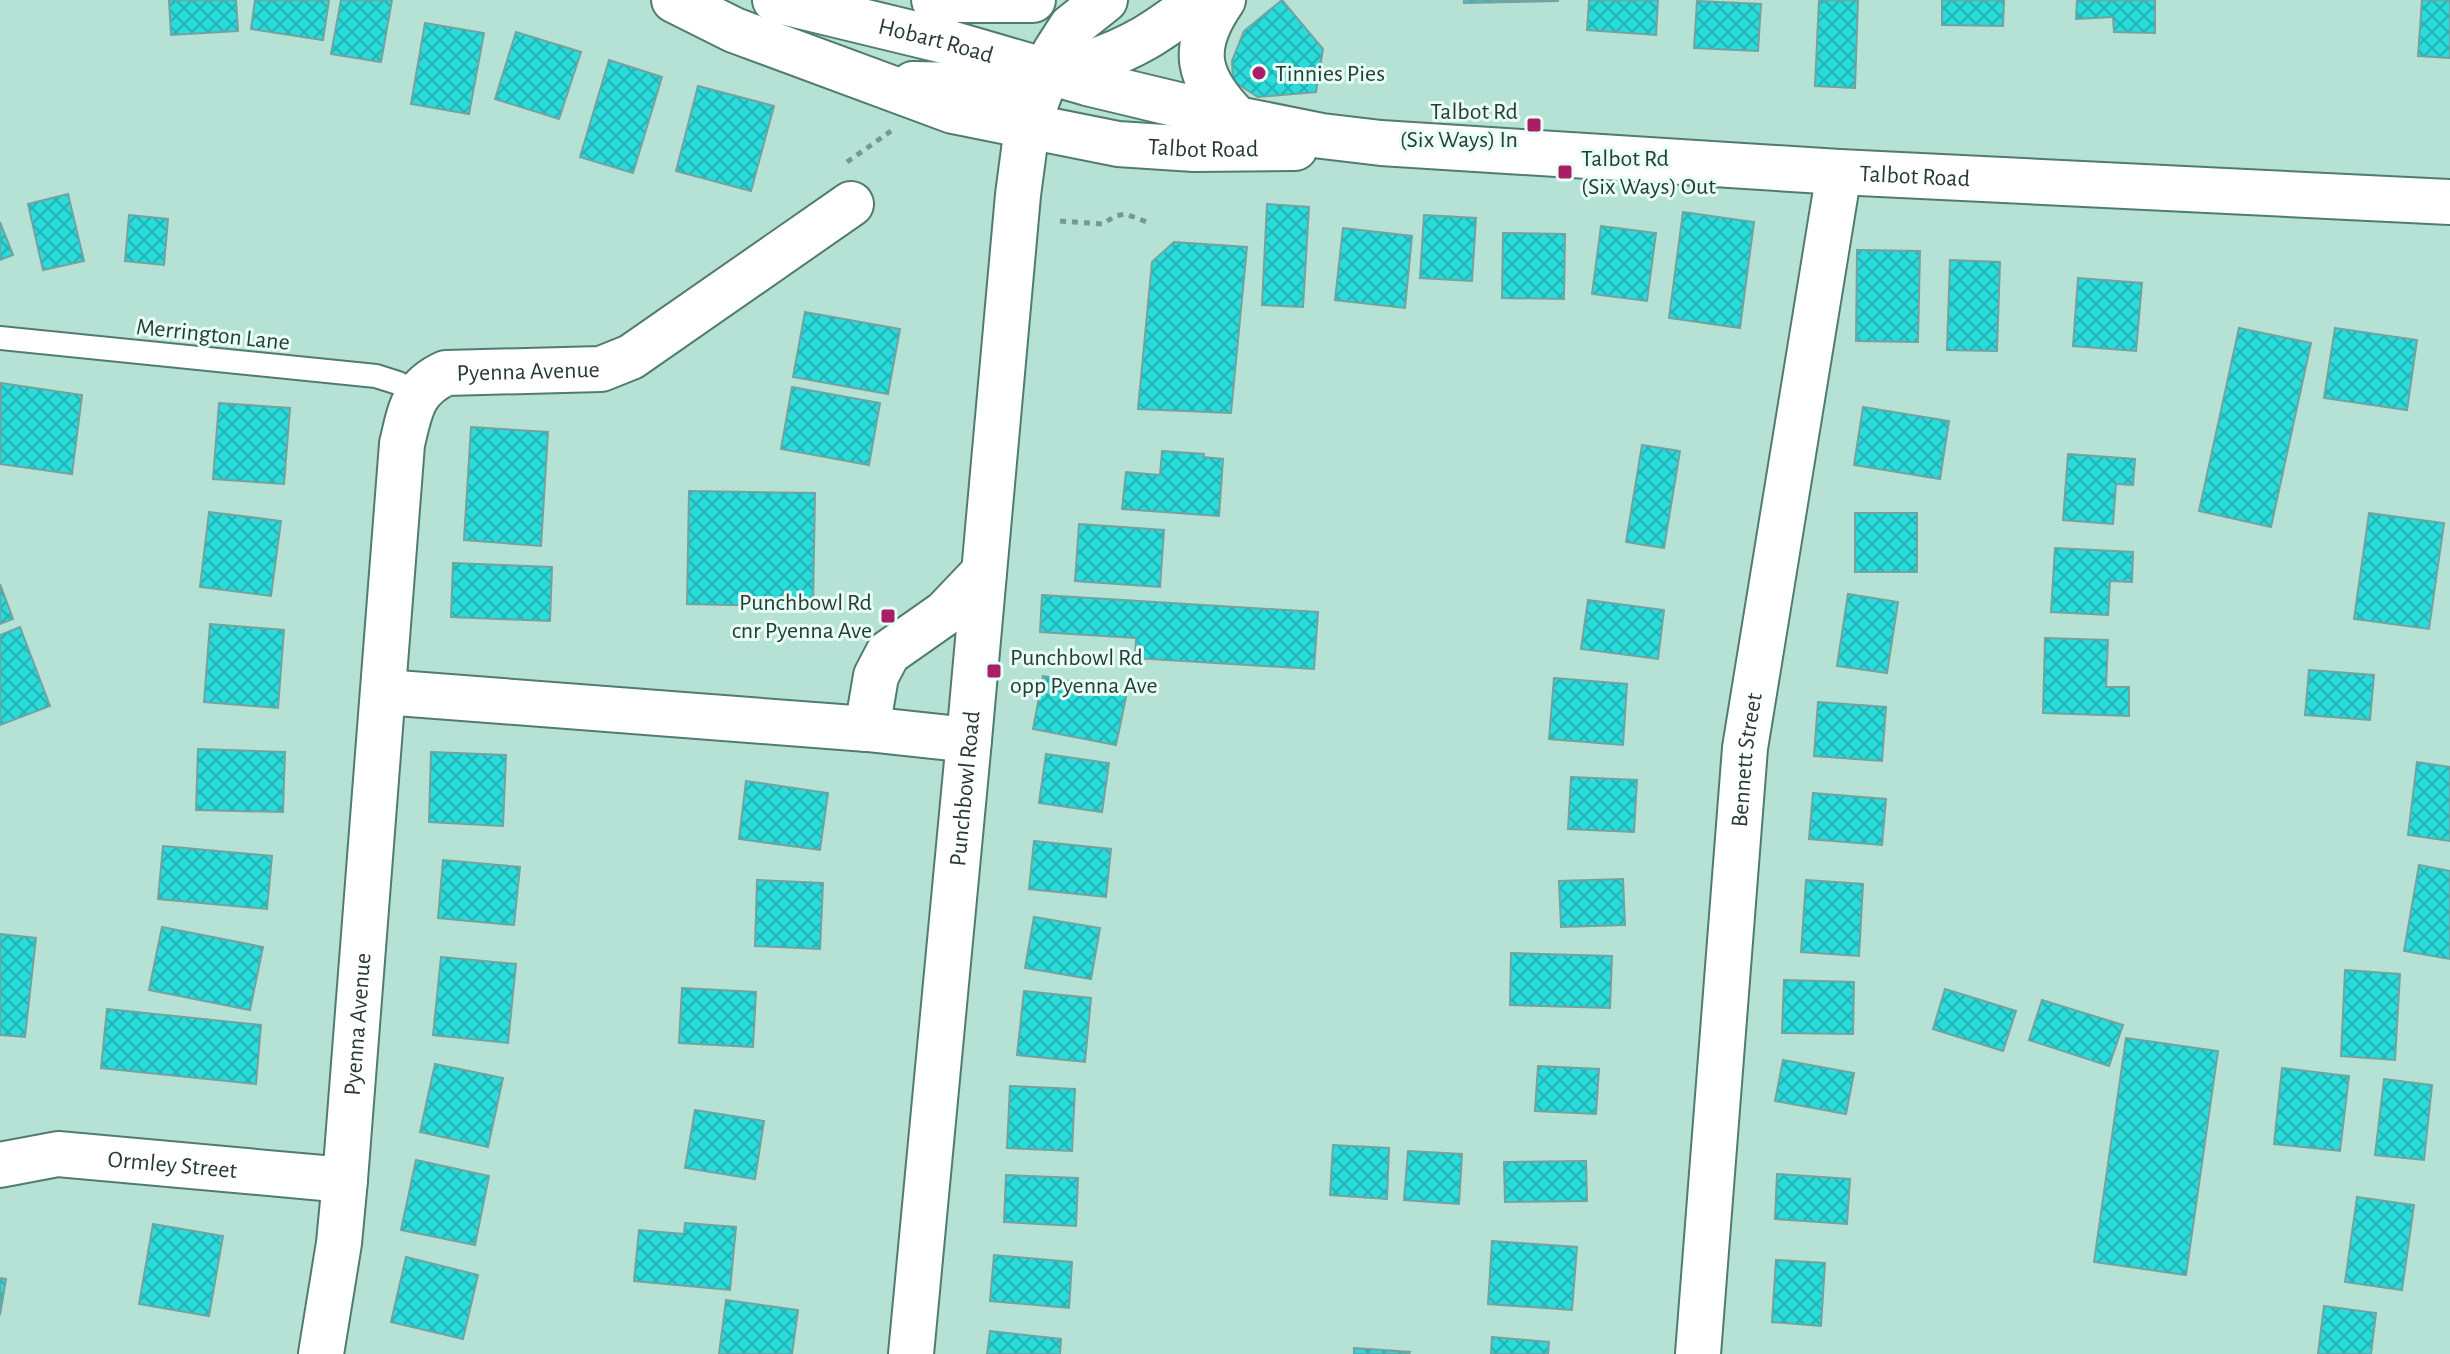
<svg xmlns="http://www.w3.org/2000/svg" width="2450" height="1354" viewBox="0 0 2450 1354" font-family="'Alegreya Sans',sans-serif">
	<defs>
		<pattern id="building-cross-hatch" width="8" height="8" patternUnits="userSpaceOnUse" patternTransform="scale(2)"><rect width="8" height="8" fill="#29dbdb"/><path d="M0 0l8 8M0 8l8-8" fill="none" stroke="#23b3b2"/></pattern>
	</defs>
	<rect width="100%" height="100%" fill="#b5e2d5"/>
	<g fill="url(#building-cross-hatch)" stroke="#73a2a1" stroke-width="2">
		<polygon points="169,0 236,0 238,31 171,35"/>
		<polygon points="255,0 329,0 323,40 251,29"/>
		<polygon points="341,0 392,0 381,62 331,54"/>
		<polygon points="1282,0 1323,49 1316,92 1258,97 1233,81 1232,61 1244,31"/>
		<polygon points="1464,0 1558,0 1558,1 1464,3"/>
		<polygon points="1589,0 1658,0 1656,35 1587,30"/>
		<polygon points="1819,0 1858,0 1855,88 1815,86"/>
		<polygon points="1942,0 2004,0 2003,26 1942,25"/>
		<polygon points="2077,0 2155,0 2155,33 2114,32 2113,17 2076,19"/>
		<polygon points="2422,0 2450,0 2450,58 2418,56"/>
		<polygon points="1697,1 1761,4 1758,51 1694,48"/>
		<polygon points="425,23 484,33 469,114 411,104"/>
		<polygon points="516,32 581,52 559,119 495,99"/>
		<polygon points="609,60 662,77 633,173 580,157"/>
		<polygon points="698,86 774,106 751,191 676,171"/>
		<polygon points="68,194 84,261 43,270 28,204"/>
		<polygon points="1267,204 1309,207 1303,307 1262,305"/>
		<polygon points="1683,212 1754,222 1740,328 1669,318"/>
		<polygon points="129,215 168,219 164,265 125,261"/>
		<polygon points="1424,215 1476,218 1472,281 1420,278"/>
		<polygon points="0,222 13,255 0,260"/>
		<polygon points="1601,226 1656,233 1647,301 1592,294"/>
		<polygon points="1343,228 1412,236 1405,308 1335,300"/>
		<polygon points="1503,233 1565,234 1564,299 1502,298"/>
		<polygon points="1174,242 1247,247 1231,413 1138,409 1152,262"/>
		<polygon points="1857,250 1920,251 1918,342 1856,341"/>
		<polygon points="1950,260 2000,262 1997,351 1947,350"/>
		<polygon points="2078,278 2142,283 2136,351 2073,346"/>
		<polygon points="805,312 900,329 888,394 793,377"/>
		<polygon points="2239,328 2311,343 2271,527 2199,511"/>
		<polygon points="2335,328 2417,340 2407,410 2324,398"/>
		<polygon points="1,383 82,395 72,474 0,464"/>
		<polygon points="792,387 880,403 869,465 781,449"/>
		<polygon points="219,403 290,408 284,484 213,479"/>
		<polygon points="1863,407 1949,421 1940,479 1854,465"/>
		<polygon points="471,427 548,432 541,546 464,540"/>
		<polygon points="1642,445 1680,451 1664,548 1626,542"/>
		<polygon points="1162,451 1204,454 1203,457 1223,459 1219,516 1122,509 1126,472 1160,475"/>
		<polygon points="2068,454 2135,459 2133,485 2116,484 2113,524 2063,520"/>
		<polygon points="689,491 815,493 813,607 687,604"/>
		<polygon points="209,512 281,521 271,596 200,587"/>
		<rect x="1855" y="513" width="62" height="59"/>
		<polygon points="2369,513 2444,523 2429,629 2354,619"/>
		<polygon points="1079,524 1164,530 1160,587 1075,581"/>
		<polygon points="2055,548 2133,552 2132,582 2110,581 2108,615 2051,612"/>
		<polygon points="453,563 552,567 550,621 451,617"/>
		<polygon points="0,584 13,619 0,624"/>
		<polygon points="1848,594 1898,602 1887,673 1837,666"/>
		<polygon points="1042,595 1318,612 1314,669 1135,658 1136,638 1040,632"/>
		<polygon points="1588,600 1664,610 1658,659 1581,649"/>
		<polygon points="210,624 284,630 278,708 204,702"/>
		<polygon points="20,627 50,706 0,725 0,635"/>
		<polygon points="2045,638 2108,640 2106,687 2129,687 2129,716 2043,713"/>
		<polygon points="2309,670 2374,675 2370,720 2305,715"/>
		<polygon points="1043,676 1127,692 1116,745 1033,729"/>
		<polygon points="1554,678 1627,684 1623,745 1549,739"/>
		<polygon points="1818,702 1886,707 1882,761 1814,756"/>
		<polygon points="198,749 285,752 283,812 196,810"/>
		<polygon points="431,752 506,755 503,826 429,822"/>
		<polygon points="1046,754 1109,763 1102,812 1039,803"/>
		<polygon points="2417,762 2450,767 2450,841 2408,835"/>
		<polygon points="1571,777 1637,780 1634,832 1568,829"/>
		<polygon points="746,781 828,793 820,850 739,839"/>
		<polygon points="1813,793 1886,799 1882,845 1809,839"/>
		<polygon points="1034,841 1111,849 1106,897 1029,889"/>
		<polygon points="163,846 272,856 267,909 158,899"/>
		<polygon points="443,860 520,867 514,925 438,918"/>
		<polygon points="2419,865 2450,871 2450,959 2404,951"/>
		<polygon points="1623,879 1625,925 1561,927 1559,881"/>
		<polygon points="757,880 823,883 820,949 755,946"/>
		<polygon points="1806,880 1863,884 1859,956 1801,952"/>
		<polygon points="1034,917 1100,928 1091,979 1025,968"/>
		<polygon points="162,927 263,947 250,1010 149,990"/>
		<polygon points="0,934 36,938 25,1037 0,1035"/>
		<polygon points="1511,953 1612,956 1610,1008 1510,1005"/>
		<polygon points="441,957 516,964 508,1043 433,1035"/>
		<polygon points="2345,970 2400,974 2395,1060 2341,1056"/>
		<polygon points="1784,980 1854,982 1853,1034 1782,1033"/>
		<polygon points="682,988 756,992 753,1047 679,1043"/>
		<polygon points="1945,989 2016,1011 2003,1051 1933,1029"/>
		<polygon points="1024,991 1091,998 1085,1062 1017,1055"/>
		<polygon points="2042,1000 2123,1025 2109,1066 2029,1040"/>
		<polygon points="107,1009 261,1025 256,1084 101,1068"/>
		<polygon points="2126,1038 2218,1051 2186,1275 2094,1262"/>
		<polygon points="1783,1060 1854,1073 1846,1114 1775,1101"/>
		<polygon points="435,1064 503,1078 488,1147 420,1132"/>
		<polygon points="1538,1066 1599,1069 1596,1114 1535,1111"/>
		<polygon points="2282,1068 2349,1076 2340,1151 2274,1144"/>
		<polygon points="2384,1079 2432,1085 2424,1160 2375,1155"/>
		<polygon points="1010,1086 1075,1089 1072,1151 1007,1148"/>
		<polygon points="695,1110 764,1121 755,1179 685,1168"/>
		<polygon points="1333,1145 1389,1148 1387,1199 1330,1195"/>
		<polygon points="1408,1151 1462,1154 1459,1204 1404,1200"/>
		<polygon points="416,1160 489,1176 475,1245 401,1230"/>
		<polygon points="1586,1161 1587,1201 1505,1202 1504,1162"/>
		<polygon points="1777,1174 1850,1179 1847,1224 1775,1219"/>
		<polygon points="1006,1175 1078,1178 1076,1226 1004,1222"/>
		<polygon points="2357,1197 2414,1205 2402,1290 2345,1282"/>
		<polygon points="685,1223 736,1227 730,1290 634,1281 639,1230 684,1234"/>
		<polygon points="153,1224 223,1236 209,1316 139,1304"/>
		<polygon points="1492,1241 1577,1247 1572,1310 1488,1304"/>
		<polygon points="994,1255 1072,1262 1069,1308 990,1301"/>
		<polygon points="406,1257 478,1275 463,1339 391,1322"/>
		<polygon points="1776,1260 1825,1263 1821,1326 1772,1322"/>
		<polygon points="0,1278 6,1279 0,1315"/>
		<polygon points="726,1300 798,1310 792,1354 719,1354"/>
		<polygon points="2324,1306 2376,1313 2371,1354 2318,1354"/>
		<polygon points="990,1331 1061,1339 1060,1354 987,1354"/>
		<polygon points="1492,1337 1549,1342 1548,1354 1491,1354"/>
		<polygon points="1354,1348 1410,1352 1409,1354 1354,1354"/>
	</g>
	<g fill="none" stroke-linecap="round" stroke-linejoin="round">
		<g stroke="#517b6f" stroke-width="26">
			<polyline id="lane" points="0,338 376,376 398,383 418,394"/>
		</g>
		<g stroke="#517b6f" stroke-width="48">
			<g id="street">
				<polyline points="384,692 867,729 969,740"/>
				<polyline points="867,729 876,676 888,653 945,613 984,572"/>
				<path id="s1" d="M0,1165L58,1154L345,1180"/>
				<path id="s2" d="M321,1354L339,1243L345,1180L402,444C410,411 412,388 446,373L601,369L631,357L851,204"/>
				<path id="s3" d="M1698,1354L1745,748L1839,172"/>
			</g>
		</g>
		<g stroke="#517b6f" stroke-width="48">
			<g id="secondary">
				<path id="s4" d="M674,0L734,30L953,111L1118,144L1194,149L1295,148"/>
				<path id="s5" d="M775,0L940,40L1087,83L1237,119L1322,136L1381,143L1839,172L2450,202"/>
				<polyline points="934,0 1033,0"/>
				<path d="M1223,0C1189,49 1197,78 1237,119"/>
				<path d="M913,84C990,87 1077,77 1145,38C1164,27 1182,13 1200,0"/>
				<path id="s6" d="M911,1354L969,740L1018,195L1027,127L1055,52L1071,27L1105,0"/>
			</g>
		</g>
		<g stroke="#77988e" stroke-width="5" stroke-dasharray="6 6" stroke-linecap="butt">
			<polyline points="847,162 891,131"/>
			<polyline points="1060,221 1103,224 1115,216 1125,214 1150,223"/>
		</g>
		<use href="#lane" stroke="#fff" stroke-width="22"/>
		<use href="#street" stroke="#fff" stroke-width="44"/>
		<use href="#secondary" stroke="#fff" stroke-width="44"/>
	</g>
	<g fill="#a81f66" stroke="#e7fef6" stroke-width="3">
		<circle cx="1259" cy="73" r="8"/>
		<rect x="1526" y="117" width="16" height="16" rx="4"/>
		<rect x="1557" y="164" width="16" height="16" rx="4"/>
		<rect x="880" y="608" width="16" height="16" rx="4"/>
		<rect x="986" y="663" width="16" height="16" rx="4"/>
	</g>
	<g text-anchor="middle" stroke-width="6" stroke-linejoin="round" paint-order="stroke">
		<g font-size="24" fill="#283b35" stroke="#e7fef6">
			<text dy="8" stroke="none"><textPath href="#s5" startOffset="166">Hobart Road</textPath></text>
			<text dy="8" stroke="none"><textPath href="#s4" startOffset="554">Talbot Road</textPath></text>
			<text dy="8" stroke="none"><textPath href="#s5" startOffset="1158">Talbot Road</textPath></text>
			<text transform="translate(213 334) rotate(6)" y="8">Merrington Lane</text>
			<text dy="8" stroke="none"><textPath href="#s2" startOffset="1084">Pyenna Avenue</textPath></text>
			<text dy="8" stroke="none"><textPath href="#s3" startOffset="596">Bennett Street</textPath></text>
			<text dy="8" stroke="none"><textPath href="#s6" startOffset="568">Punchbowl Road</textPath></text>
			<text dy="8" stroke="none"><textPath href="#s2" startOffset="332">Pyenna Avenue</textPath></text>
			<text dy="8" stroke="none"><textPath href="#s1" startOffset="174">Ormley Street</textPath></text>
		</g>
		<g font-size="24" fill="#283b35" stroke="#e7fef6" text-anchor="start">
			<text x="1275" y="81">Tinnies Pies</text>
			<text x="1518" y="119" text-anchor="end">Talbot Rd<tspan x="1518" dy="28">(Six Ways) In</tspan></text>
			<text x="1581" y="166">Talbot Rd<tspan x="1581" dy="28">(Six Ways) Out</tspan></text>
			<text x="872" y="610" text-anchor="end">Punchbowl Rd<tspan x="872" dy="28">cnr Pyenna Ave</tspan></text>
			<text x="1010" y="665">Punchbowl Rd<tspan x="1010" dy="28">opp Pyenna Ave</tspan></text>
		</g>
	</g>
</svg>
